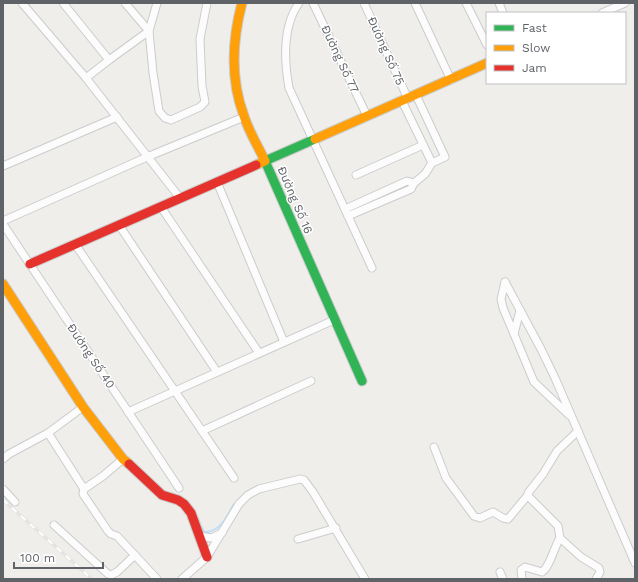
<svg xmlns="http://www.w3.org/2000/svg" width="638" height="582" viewBox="0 0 638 582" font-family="'Work Sans',sans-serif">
	<rect width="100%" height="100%" fill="#efeeea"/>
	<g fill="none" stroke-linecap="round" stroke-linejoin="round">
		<path stroke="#bfe0f9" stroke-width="2" d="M197,517L204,532C221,532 226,517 234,504"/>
		<g stroke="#cbcccc" stroke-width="9">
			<g id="street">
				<polyline points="22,3 86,78"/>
				<polyline points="63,3 109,60 86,78 180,198"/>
				<polyline points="157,3 149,31 153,73 159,111 165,118 171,120 200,107 205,102 202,86 200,39 207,3"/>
				<path d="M299,3C282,27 284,60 289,88L372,268"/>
				<polyline points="313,3 367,116"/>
				<polyline points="364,3 408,99"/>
				<polyline points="415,3 451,80"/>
				<polyline points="466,3 487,45"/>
				<polyline points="499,3 503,13"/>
				<polyline points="602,13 625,3"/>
				<polyline points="109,60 149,31 125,3"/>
				<polyline points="402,101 432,163"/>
				<polyline points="3,166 117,117"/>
				<polyline points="356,175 423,145"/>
				<polyline points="217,182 284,342"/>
				<polyline points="414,183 425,174 432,163 445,157 416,95"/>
				<polyline points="161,207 259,353"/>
				<polyline points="345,209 407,181 414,183 411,189 348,216"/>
				<polyline points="3,221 147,157 244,117"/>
				<polyline points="3,224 179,488"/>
				<polyline points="119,225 217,372"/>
				<polyline points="75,244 234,478"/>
				<polyline points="505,282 541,349 555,378 635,563"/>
				<polyline points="505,282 501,299 503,308 514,334"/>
				<polyline points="520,310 514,334 534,382 569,415"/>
				<polyline points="128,412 334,320"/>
				<polyline points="202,431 311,381"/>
				<polyline points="48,433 84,489"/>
				<polyline points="434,447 446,478 474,516 480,518 493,512 503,518 508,519 528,495"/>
				<polyline points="3,459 9,454 48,433 83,407"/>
				<polyline points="123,459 103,476 84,489 83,494 108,531 111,534 117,536 157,579"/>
				<polyline points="3,489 15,502"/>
				<polyline points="54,525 108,574 111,575 117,572 135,555"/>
				<polyline points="200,536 211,538 222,533"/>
				<polyline points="560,538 581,557 599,568 600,572 596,579"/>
				<polyline points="298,539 336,528"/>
				<polyline points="500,572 503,579"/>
				<polyline points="182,579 207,557 239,504 248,495 259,489 300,479 304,480 313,492 365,579"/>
				<path d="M522,579L521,570L525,567L542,572C550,567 554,547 560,538L558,526L529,497L528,493L543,474L557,451L578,431"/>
			</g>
		</g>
		<g stroke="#cacacb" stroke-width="11">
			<polyline id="fast" points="315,139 265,161 362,381"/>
		</g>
		<g stroke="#cacacb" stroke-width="11">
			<g id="slow">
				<path d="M242,3C232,41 230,79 244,116C249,132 258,146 265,161L256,165"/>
				<polyline points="315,139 487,63"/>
				<polyline points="3,284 83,407 123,459 129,464"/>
			</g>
		</g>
		<g stroke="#cacacb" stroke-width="11">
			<g id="jam">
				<polyline points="30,264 256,165"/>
				<polyline points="129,464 162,495 178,500 184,504 191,513 207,557"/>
			</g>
		</g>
		<use href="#street" stroke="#fdfcfc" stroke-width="7"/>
		<use href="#fast" stroke="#30b455" stroke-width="9"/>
		<use href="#slow" stroke="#ff9f0a" stroke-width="9"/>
		<use href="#jam" stroke="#e5322d" stroke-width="9"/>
		<g stroke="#e4e4e4" stroke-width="3.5">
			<polyline id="rail" points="3,500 92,579"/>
		</g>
		<use href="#rail" stroke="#fff" stroke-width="2" stroke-dasharray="6" stroke-linecap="butt"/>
	</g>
	<g text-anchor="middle" stroke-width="3" stroke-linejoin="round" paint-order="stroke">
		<g font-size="12" fill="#5f6368" stroke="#fff">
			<text transform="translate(386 51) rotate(66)" y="4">Đường Số 75</text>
			<text transform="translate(340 59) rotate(65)" y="4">Đường Số 77</text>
			<text transform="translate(295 200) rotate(67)" y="4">Đường Số 16</text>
			<text transform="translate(91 356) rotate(56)" y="4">Đường Số 40</text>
		</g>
	</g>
	<rect width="638" height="582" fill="none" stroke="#5f6368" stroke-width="8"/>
	<rect x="486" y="12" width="140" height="72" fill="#ffffff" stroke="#bfc1c3"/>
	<rect x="494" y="25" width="20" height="6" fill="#30b455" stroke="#bfc1c3"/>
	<text x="522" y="32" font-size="12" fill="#5f6368">Fast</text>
	<rect x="494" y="45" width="20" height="6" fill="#ff9f0a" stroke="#bfc1c3"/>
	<text x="522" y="52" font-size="12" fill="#5f6368">Slow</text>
	<rect x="494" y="65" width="20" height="6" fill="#e5322d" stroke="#bfc1c3"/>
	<text x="522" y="72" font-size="12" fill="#5f6368">Jam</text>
	<path d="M14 562v6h89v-6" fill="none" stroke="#5f6368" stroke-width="2"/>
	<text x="20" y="562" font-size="12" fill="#5f6368" stroke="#ffffff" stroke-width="3" paint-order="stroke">100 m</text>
</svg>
